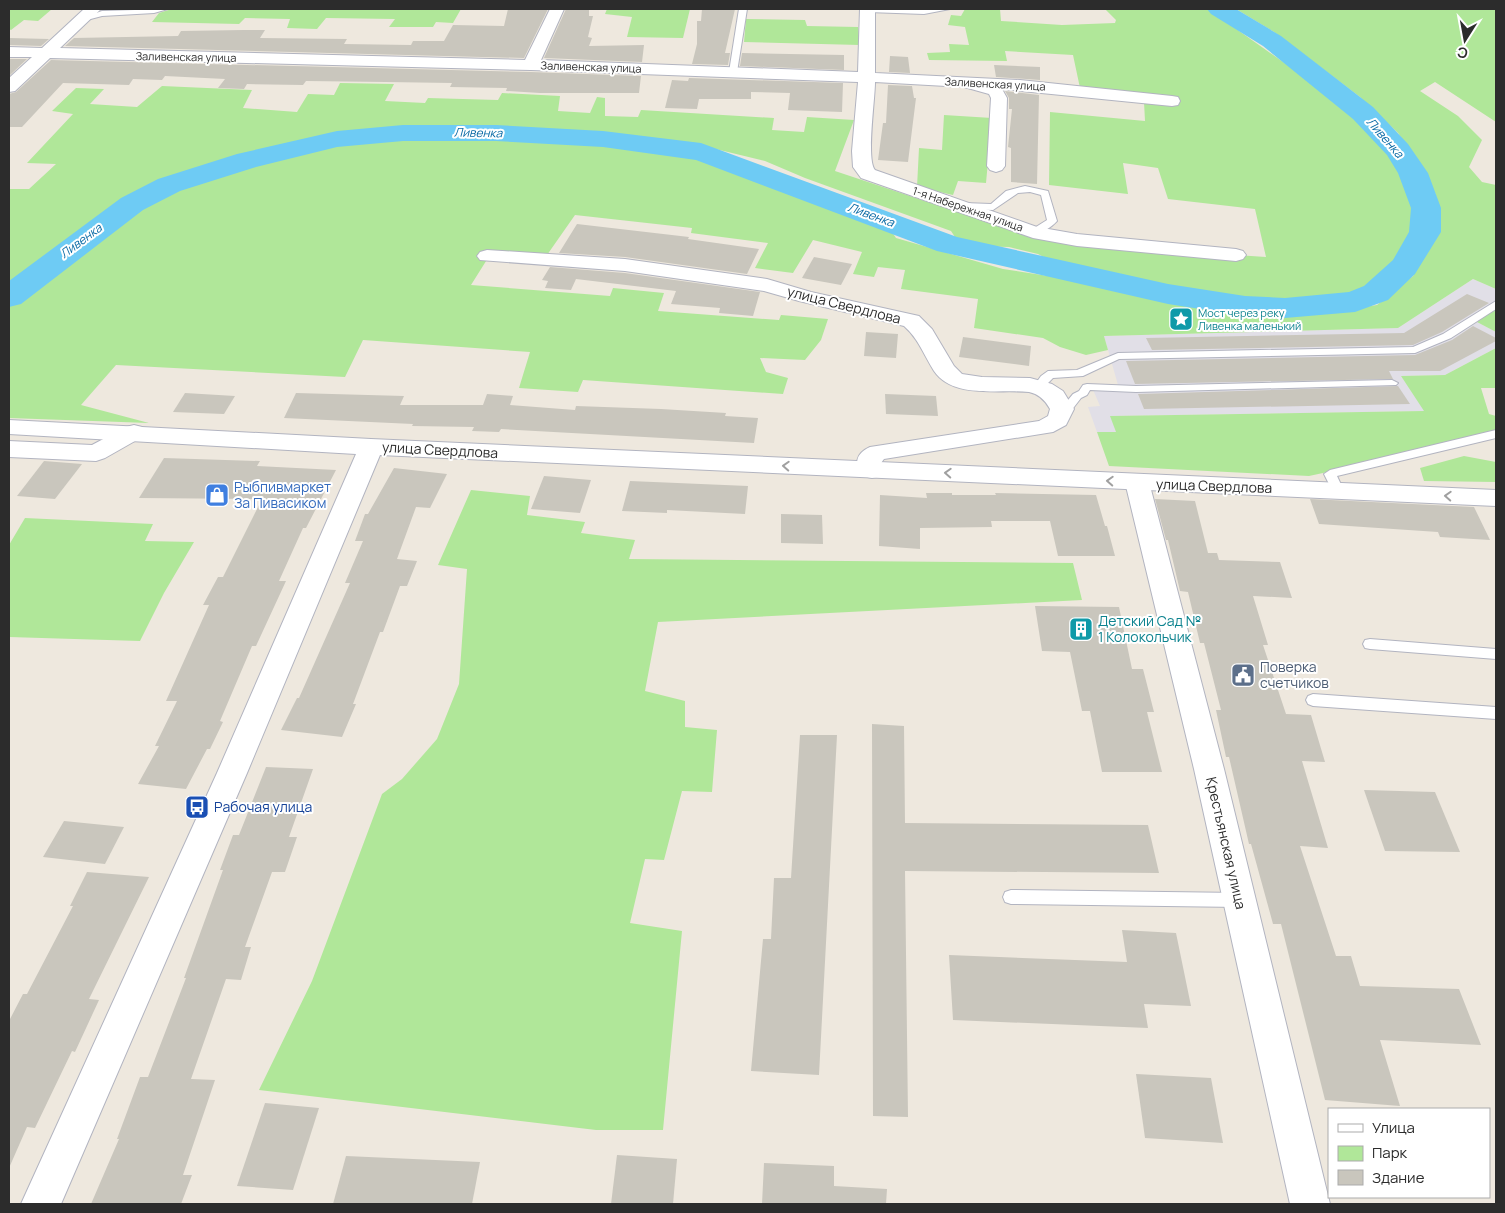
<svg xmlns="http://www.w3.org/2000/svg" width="1505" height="1213" viewBox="0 0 1505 1213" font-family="Manrope,sans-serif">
	<rect width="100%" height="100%" fill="#eee8de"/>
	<polygon fill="#e1dfe7" points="1473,279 1496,289 1496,307 1477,322 1496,332 1496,348 1445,375 1401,376 1425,411 1111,416 1116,432 1097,432 1088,407 1100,406 1091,385 1118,385 1104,336 1398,328"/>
	<g fill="#b0e799">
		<polygon points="9,9 52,9 38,21 24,20 11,30 9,29"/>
		<polygon points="172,9 461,9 453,23 436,22 433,27 389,27 395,19 326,18 317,29 287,28 290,19 245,18 239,24 152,22 159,13"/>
		<polygon points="607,9 690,9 683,38 627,37 632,17 605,14"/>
		<polygon points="965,9 1000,9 1001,21 1062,25 1115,23 1116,20 1105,9 1208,9 1320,88 1366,127 1401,169 1412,186 1415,200 1407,247 1384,274 1362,290 1334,297 1300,300 1256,300 1215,296 1196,290 1061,266 1038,254 1009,247 973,246 957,240 951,231 805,178 765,161 699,145 624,135 550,131 398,129 341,135 271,148 164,183 118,206 9,286 9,189 29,189 56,164 27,163 73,114 52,111 76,88 104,89 90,104 137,107 162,86 252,90 243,108 297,112 308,94 334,95 340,83 394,84 385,101 425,103 428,98 498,100 502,93 560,96 558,111 590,113 597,97 605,98 605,116 638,117 641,110 774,118 772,130 804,132 807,117 854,120 835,171 991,223 1033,232 1236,255 1266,257 1255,209 1168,199 1158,168 1123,163 1128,194 1049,185 1050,112 1145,121 1144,102 1080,88 1073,55 1005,51 1007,61 929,60 927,53 950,52 949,44 969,45 965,27 948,25 951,15 961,16"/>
		<polygon points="1236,9 1496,9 1496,122 1435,82 1420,91 1458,116 1482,140 1469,167 1482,182 1496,185 1496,289 1473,279 1398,328 1104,336 1108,350 1086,355 1060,347 1043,338 974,328 978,299 901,289 905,270 878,267 874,277 853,274 862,252 813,240 793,273 755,268 768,243 691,233 692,228 575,215 547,255 493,250 471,285 610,296 613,288 664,293 658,311 779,320 781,315 828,319 821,340 805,360 760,358 766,372 788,378 783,394 583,380 578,392 519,388 530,352 363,340 345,377 116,365 81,405 149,423 9,418 9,305 139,206 184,187 293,153 375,139 471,138 559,140 647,149 699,158 745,172 888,226 896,238 1003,269 1074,280 1192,305 1279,314 1332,312 1377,305 1413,276 1436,236 1440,211 1435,193 1413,154 1398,133 1360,97 1274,32"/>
		<polygon points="746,19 805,20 807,26 858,27 860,45 744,42"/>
		<polygon points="944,115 992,118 986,183 958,181 953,195 917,187 919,148 942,150"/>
		<polygon points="1496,307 1496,332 1477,322"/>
		<polygon points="1496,348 1496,388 1481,388 1489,414 1496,416 1496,432 1402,456 1309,476 1109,466 1097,432 1116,432 1110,416 1424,411 1401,376 1445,375"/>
		<polygon points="1464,456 1496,462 1496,482 1424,481 1420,468"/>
		<polygon points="471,490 530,496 527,515 585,522 581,533 635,540 629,559 1073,563 1082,600 658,622 645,691 685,701 685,727 717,730 712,792 682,791 664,860 645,859 630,923 682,931 663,1130 596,1130 259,1090 312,981 382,794 402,779 437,739 459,684 467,569 438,565"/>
		<polygon points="25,518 153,524 145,541 194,542 164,593 140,641 9,637 9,545"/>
	</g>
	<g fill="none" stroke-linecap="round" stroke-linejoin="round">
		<polygon fill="#6ecbf4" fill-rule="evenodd" points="1207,9 1236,9 1281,36 1373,107 1408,144 1428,173 1441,208 1441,232 1415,274 1388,300 1355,312 1285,318 1245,316 1168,304 937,251 696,160 603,147 496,141 403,141 337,147 256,167 180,191 143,210 21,304 9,307 9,281 121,198 158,179 237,154 337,131 403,125 496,125 603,131 701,143 957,237 1168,284 1245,296 1285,298 1349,292 1364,286 1393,260 1409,232 1411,208 1398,173 1387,155 1353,119 1263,46 1211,14"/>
	</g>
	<g fill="#c9c6bd">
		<polygon points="508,9 548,9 524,58 65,46 74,38 178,36 181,31 243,30 265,30 260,38 347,39 344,44 411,45 413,41 444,41 453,25 504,26"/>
		<polygon points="566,9 589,9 589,16 593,16 588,37 592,38 589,46 644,45 642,62 544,58"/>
		<polygon points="702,9 735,9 725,53 730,53 728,65 692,64 697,44 697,21 701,21"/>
		<polygon points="9,38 49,39 41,46 9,45"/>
		<polygon points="742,53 844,55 844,70 740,66"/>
		<polygon points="890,56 908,57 910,73 889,72"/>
		<polygon points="9,59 27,59 9,76"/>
		<polygon points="51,60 531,72 641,76 639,93 540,93 506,91 507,88 450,87 452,83 386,82 306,81 303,85 247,84 244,89 218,88 225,79 165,76 162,80 133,79 129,85 63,83 22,127 9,127 9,94 16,92"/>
		<polygon points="994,65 1040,67 1040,80 996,77"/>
		<polygon points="689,78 843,83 842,112 788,110 790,93 751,92 751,99 699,99 697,109 665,108 672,80 688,81"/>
		<polygon points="888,85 912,86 914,98 916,98 908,162 878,160 883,123 886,123"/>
		<polygon points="1005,91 1039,95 1037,184 1011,182 1011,148 1008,147 1012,109 1009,109 1009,98"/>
		<polygon points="577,224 689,237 688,239 759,249 747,274 625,257 559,253"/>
		<polygon points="814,257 852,264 841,285 802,278"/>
		<polygon points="550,267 625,273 760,292 753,316 719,313 720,308 671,304 676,291 576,279 571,290 545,288 548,281 542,280"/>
		<polygon points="1467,294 1489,303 1442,332 1413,345 1152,350 1146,338 1404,333"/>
		<polygon points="1473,326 1496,338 1496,341 1440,371 1389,371 1393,379 1135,384 1126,361 1415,355 1452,340"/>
		<polygon points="866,332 898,334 896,358 864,356"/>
		<polygon points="963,337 1031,346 1029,366 959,357"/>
		<polygon points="1398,386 1410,404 1144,409 1138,394"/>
		<polygon points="185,393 235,396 224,414 173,412"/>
		<polygon points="296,393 404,396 400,405 483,405 487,394 513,396 510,405 575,410 576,406 661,409 726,413 725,416 758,418 754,443 501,429 499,432 472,431 474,427 412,426 413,424 284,418"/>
		<polygon points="885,394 936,396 938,416 886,414"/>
		<polygon points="164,458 260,461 257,466 336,470 306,528 303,528 279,581 286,581 256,646 252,646 220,721 223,722 210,749 207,749 186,789 138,784 159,746 155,746 177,701 166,701 209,605 203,605 218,577 223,577 262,499 139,498"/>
		<polygon points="44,461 82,464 55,499 17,496"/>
		<polygon points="394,468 447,474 430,508 416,507 397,559 417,561 407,586 400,586 383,632 380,632 353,704 356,704 342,737 281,730 297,698 299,698 350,583 345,583 363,541 355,541 365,514 368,514"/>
		<polygon points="544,476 591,480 580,513 531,509"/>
		<polygon points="630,481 748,486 745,514 667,510 667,513 622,511"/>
		<polygon points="926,493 952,493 952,495 996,495 995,493 1096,495 1105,526 1107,526 1115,556 1058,556 1050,521 991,521 992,527 920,528 920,549 879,546 880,495 927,498"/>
		<polygon points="1155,499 1195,501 1208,553 1217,553 1219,560 1280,562 1292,598 1253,596 1268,645 1263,645 1286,714 1311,715 1325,762 1302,761 1328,848 1300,846 1336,956 1351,956 1360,986 1459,989 1481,1045 1380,1040 1400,1106 1325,1100 1281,924 1273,924 1251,844 1249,844 1229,757 1226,757 1216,710 1221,710 1204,643 1200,643 1188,592 1180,591 1168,540 1166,540"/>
		<polygon points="1310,499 1474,507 1490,540 1440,537 1438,532 1319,524"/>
		<polygon points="781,514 822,515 823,544 781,543"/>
		<polygon points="1035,606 1119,607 1132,669 1143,669 1154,712 1147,712 1162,772 1102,772 1090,711 1082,711 1070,652 1042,651"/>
		<polygon points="872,724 904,726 905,823 1148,825 1159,873 905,871 908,1117 873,1116"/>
		<polygon points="800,735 837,735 819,1075 751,1071 763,939 771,939 774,878 791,878"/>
		<polygon points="266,767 313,769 289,837 297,837 285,872 272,872 245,947 251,947 241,980 226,979 191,1079 215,1080 183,1175 192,1175 181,1204 91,1204 119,1139 117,1139 140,1077 148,1077 186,978 184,978 223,870 220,870 233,835 239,835"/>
		<polygon points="1364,790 1435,792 1460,852 1385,851"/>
		<polygon points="64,821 124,827 105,864 43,857"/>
		<polygon points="87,872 149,877 89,999 99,1000 75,1052 72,1051 35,1128 27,1127 9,1168 9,1021 23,994 27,994 73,906 70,906"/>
		<polygon points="1122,930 1176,933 1191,1006 1144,1004 1148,1028 953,1020 949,955 1127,962"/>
		<polygon points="1136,1074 1211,1078 1223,1143 1145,1138"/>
		<polygon points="265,1103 319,1108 293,1190 237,1186"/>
		<polygon points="617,1155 677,1159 673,1204 611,1204"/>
		<polygon points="346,1156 480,1162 472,1204 333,1204"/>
		<polygon points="764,1163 834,1166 834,1186 887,1189 886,1204 762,1204"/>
	</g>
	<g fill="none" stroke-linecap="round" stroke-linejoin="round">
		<g stroke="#b2b4c0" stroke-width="2">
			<g id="lane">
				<polygon points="168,9 154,13 102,16 83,21 79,19 102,11"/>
				<polygon points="739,9 747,9 737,72 733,74 729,72"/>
				<polygon points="865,9 950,9 924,14 868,12 865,12"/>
				<path d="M1025,186L1048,191L1057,221C1051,228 1039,235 1030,234L1028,232L1047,220L1041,195L1030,192L1018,193L993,210L964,209L959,206L964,203L991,204L1006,191Z"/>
				<polygon points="1496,301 1496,309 1451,338 1415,353 1119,359 1083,376 1053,378 1048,383 1051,390 1049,392 1041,392 1036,383 1041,376 1048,371 1077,370 1118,353 1413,347 1443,334"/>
				<polygon points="1392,380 1398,383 1396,385 1136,392 1090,390 1087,395 1081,398 1064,420 1056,420 1054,417 1073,394 1079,391 1083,385 1087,384 1136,386"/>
				<polygon points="1496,430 1496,438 1337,476 1344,491 1338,495 1334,494 1324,474 1330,470"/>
				<polygon points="1370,639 1496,649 1496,659 1370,649 1365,648 1363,644 1365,640"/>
				<polygon points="1313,694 1496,707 1496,719 1313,706 1308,704 1306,700 1308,696"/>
				<polygon points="1011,890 1240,893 1246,895 1248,900 1246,905 1240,907 1011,904 1005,902 1003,897 1005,892"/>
			</g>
		</g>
		<g stroke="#b2b4c0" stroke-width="2">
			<g id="street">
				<path d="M84,9H101L60,48L525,60L550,9H564L541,60L858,72L860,9H875V73L1020,80L1172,96L1178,97L1180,101L1178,105L1172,106L1002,89L1007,98L1005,166L1002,170L996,172L990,170L987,166L991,98L989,94L964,87L875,82C875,100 866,160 875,170L1037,227L1077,234L1236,249L1243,251L1246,255L1243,259L1236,261L1077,246L1033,238L861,178L853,167L852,151L858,82L531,70L50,58L15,91L9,92V78L32,57H9V47L42,48Z"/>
				<path d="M487,250L625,259L767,279L811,292L919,316L932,329L954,366L962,374L982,377L1030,378L1052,384L1063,391L1074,409L1066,425L1053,432L884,459L881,463L884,470L881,476L872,478L863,476C854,464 855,454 870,447L1039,421L1048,416L1050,409C1045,400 1039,394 1029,392C998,389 953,399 934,371C924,355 918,338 904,326L799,301L764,291L625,271L480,260L477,256L480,252Z"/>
				<polygon points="134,425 142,427 146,432 142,437 105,458 96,461 9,457 9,441 92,445 126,427"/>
				<polygon points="1137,474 1146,476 1149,482 1224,769 1330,1204 1290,1204 1194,769 1125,482 1128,476"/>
			</g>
		</g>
		<g stroke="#b2b4c0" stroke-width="2">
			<polygon id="secondary" points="9,420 371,439 1496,490 1496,506 380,455 247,773 61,1204 21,1204 217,773 356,454 9,434"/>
		</g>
		<use href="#lane" fill="#fff" fill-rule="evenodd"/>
		<use href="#street" fill="#fff" fill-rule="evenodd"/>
		<use href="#secondary" fill="#fff" fill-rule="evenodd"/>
	</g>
	<defs><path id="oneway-chevron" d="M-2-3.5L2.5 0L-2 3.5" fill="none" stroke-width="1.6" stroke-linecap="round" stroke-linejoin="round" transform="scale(1.25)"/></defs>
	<g stroke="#a0a0a0">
		<use href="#oneway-chevron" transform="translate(786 466) rotate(-177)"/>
		<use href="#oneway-chevron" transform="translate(948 473) rotate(-177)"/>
		<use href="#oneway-chevron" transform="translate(1110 481) rotate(-177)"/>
		<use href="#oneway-chevron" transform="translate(1448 496) rotate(-177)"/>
	</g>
	<defs>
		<g id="sight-square" transform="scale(1.25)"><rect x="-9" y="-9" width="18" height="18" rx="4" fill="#0f9aa8" stroke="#fff"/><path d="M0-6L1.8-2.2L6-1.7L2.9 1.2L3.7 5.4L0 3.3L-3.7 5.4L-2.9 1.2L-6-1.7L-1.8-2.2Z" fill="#fff"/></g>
		<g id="shop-square" transform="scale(1.25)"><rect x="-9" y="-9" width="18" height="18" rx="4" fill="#3f7fe0" stroke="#fff"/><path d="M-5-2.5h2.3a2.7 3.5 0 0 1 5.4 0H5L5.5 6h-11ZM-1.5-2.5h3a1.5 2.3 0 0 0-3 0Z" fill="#fff"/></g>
		<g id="building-square" transform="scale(1.25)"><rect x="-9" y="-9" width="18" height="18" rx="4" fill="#0f9aa8" stroke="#fff"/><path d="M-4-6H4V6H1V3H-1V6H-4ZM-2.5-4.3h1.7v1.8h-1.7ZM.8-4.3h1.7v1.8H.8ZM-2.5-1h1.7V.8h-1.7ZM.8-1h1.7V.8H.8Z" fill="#fff"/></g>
		<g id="civic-square" transform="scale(1.25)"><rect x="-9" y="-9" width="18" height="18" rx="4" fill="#5c6f8a" stroke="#fff"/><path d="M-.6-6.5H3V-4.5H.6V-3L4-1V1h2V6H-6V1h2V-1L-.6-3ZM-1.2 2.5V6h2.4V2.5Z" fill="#fff"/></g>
		<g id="bus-square" transform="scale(1.25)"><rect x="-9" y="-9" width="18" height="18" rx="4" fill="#1a4fb4" stroke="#fff"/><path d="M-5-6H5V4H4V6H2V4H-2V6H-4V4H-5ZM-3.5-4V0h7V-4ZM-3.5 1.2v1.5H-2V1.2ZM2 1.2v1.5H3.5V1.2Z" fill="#fff"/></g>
	</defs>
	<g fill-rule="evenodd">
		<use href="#sight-square" x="1181" y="319"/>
		<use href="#shop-square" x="217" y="495"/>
		<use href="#building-square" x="1081" y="629"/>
		<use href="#civic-square" x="1243" y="675"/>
		<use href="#bus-square" x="197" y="807"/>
	</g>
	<g text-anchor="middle" stroke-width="4" stroke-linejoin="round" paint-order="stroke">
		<g font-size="11" fill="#2c2c2c" stroke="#fff">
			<text transform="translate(186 57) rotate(1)" y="4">Заливенская улица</text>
			<text transform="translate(591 67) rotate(2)" y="4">Заливенская улица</text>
			<text transform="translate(995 84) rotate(3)" y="4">Заливенская улица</text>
			<text transform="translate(968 209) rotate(19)" y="4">1-я Набережная улица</text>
		</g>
		<g font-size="11" fill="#0d838f" stroke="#fff" text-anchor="start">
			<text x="1198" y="317">Мост через реку<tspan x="1198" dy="13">Ливенка маленький</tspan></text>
		</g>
		<g font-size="12" font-style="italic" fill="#0869a4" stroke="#fff">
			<text transform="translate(478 133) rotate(1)" y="4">Ливенка</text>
			<text transform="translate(1385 138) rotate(49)" y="4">Ливенка</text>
			<text transform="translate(871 215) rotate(20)" y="4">Ливенка</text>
			<text transform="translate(81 241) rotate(-37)" y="4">Ливенка</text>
		</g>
		<g font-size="14" fill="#2c2c2c" stroke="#fff">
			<text transform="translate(844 305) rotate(14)" y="5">улица Свердлова</text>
			<text transform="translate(440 450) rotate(3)" y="5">улица Свердлова</text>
			<text transform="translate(1214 486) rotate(2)" y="5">улица Свердлова</text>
			<text transform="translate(1226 843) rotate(77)" y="5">Крестьянская улица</text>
		</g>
		<g font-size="14" fill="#366cbe" stroke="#fff" text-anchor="start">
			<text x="234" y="492">Рыбпивмаркет<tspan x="234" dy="16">За Пивасиком</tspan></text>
		</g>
		<g font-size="14" fill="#0d838f" stroke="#fff" text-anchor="start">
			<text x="1098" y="626">Детский Сад №<tspan x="1098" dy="16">1 Колокольчик</tspan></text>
		</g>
		<g font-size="14" fill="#4e5e75" stroke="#fff" text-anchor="start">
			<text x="1260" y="672">Поверка<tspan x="1260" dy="16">счетчиков</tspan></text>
		</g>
		<g font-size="14" fill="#164399" stroke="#fff" text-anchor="start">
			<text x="214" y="812">Рабочая улица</text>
		</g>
	</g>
	<rect width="1505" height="1213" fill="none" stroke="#2c2c2c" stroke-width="20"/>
	<rect x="1328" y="1108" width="162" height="90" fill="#ffffff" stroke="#ababab"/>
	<rect x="1338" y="1124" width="25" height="8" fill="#ffffff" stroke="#ababab"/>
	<text x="1372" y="1133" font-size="15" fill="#2c2c2c">Улица</text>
	<rect x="1338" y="1146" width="25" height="15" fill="#b0e799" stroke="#ababab"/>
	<text x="1372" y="1158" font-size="15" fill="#2c2c2c">Парк</text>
	<rect x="1338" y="1170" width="25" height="15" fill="#c9c6bd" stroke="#ababab"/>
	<text x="1372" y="1183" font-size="15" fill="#2c2c2c">Здание</text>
	<g transform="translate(1465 40) rotate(191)" stroke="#ffffff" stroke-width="4" paint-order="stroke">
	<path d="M0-4L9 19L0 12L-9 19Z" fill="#2c2c2c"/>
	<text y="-8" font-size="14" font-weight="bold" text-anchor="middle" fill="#2c2c2c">С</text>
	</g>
</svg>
